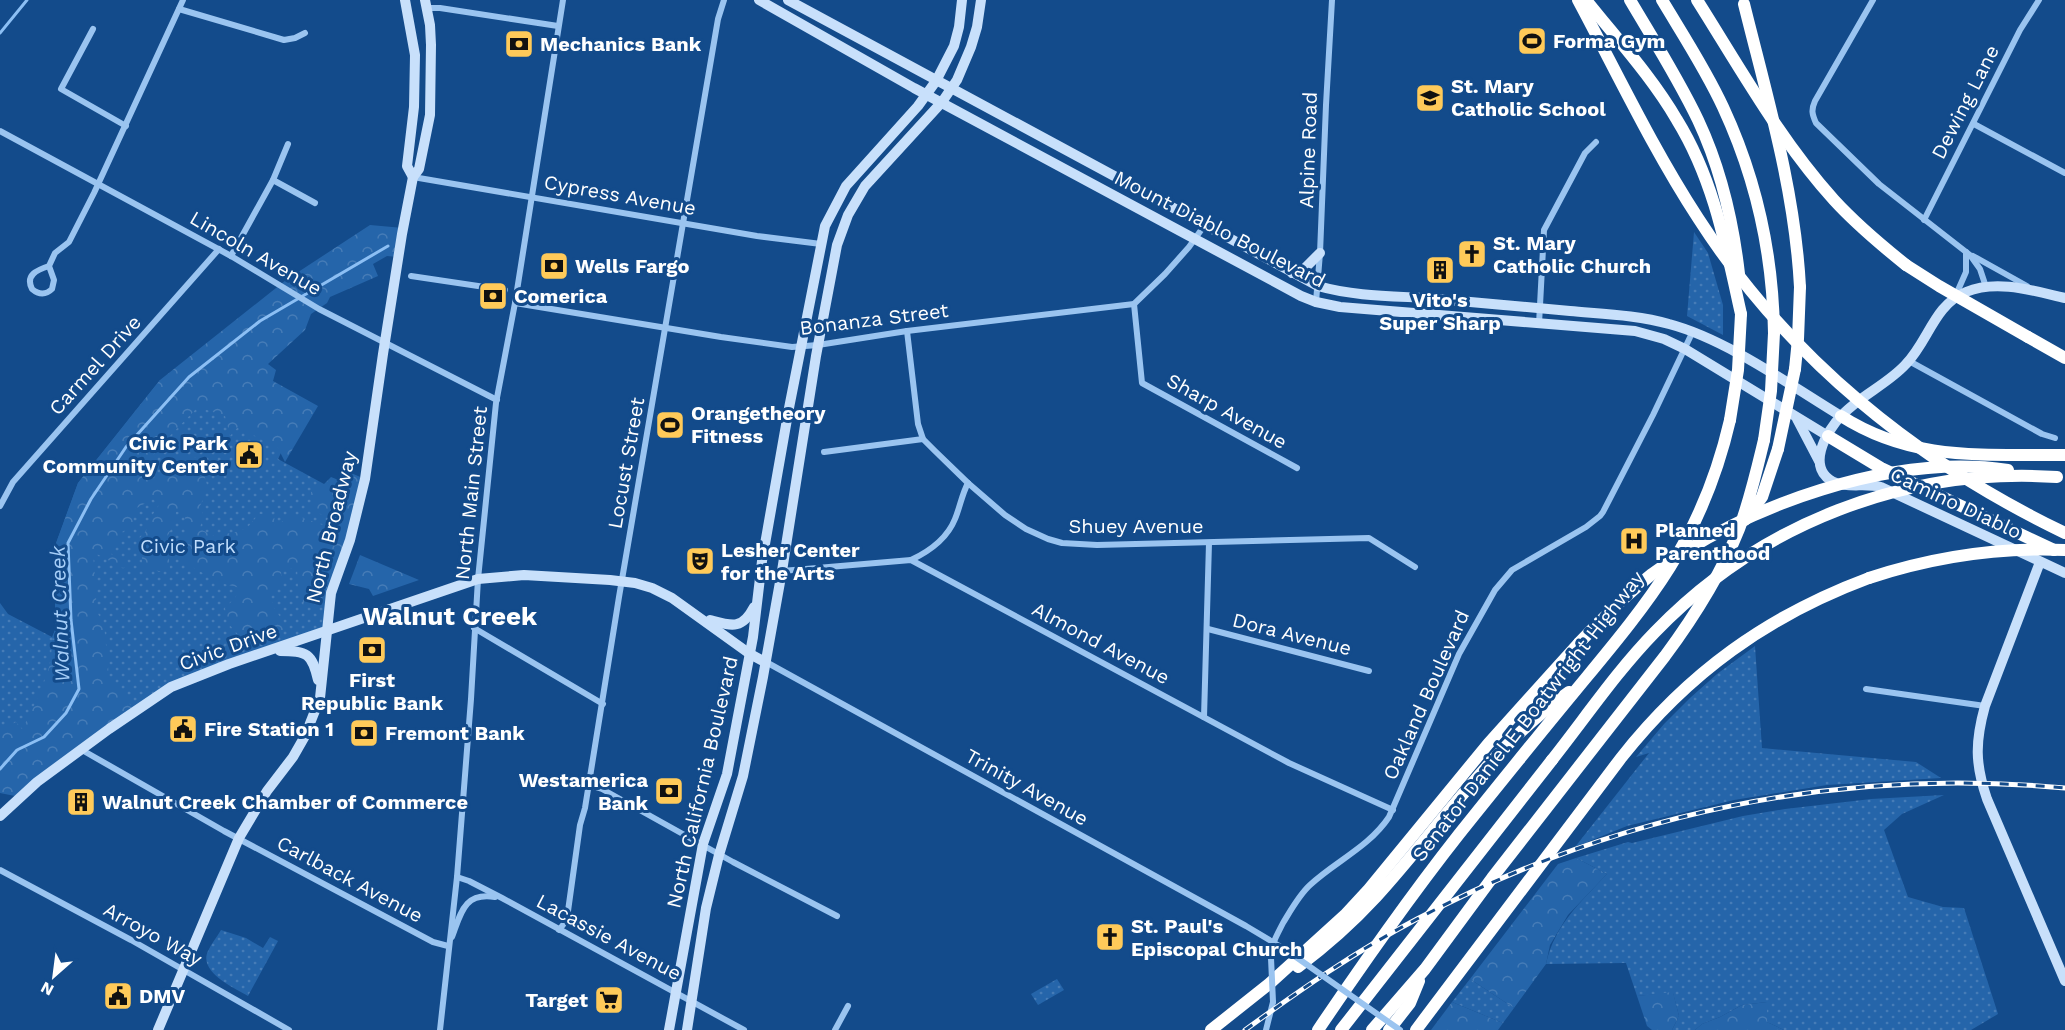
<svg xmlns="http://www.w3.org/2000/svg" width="2065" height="1030" viewBox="0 0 2065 1030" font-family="'Work Sans',sans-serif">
	<defs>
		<pattern id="grass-dots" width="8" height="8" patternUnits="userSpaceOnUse" patternTransform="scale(1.5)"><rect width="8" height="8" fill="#2565aa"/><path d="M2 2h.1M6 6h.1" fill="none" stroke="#467cb7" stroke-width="1.8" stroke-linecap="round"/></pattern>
		<pattern id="forest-crowns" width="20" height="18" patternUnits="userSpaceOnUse" patternTransform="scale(1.5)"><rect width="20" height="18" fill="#2565aa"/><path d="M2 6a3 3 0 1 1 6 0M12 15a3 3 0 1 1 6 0" fill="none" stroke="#467cb7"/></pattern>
	</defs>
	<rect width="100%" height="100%" fill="#134b8b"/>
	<g fill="url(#grass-dots)">
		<polygon points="1694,232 1708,253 1723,305 1723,335 1687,316"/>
		<polygon points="160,380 306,402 278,459 359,503 327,631 171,687 0,793 0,603 8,614 52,637 55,630 55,546 78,483"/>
		<polygon points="1755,646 1762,748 1916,762 1941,778 1827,785 1734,800 1627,826 1575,847 1649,753 1636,757 1664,724 1690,698 1717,674"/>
		<path d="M1944,795L1902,814L1884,830L1908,897L1943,907L1964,908L1998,1014L1971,1030H1784L1767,1022V1002L1742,1005L1720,1017L1702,1024L1695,1030H1672L1679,1016L1673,993L1637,996L1626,963L1546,964C1555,924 1580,903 1607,874L1576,858L1628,842L1632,843L1743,816L1785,809L1871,799Z"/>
		<path d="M221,930L246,938L263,948L270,937L278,941L248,996C234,988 198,972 208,951C211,944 217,937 221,930Z"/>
		<polygon points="1057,979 1064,990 1038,1005 1031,994"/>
		<polygon points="1470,979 1514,1008 1503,1023 1452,1002"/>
	</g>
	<g fill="url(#forest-crowns)">
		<path d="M370,225L403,228L398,257L387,256L373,264L378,276L330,297L327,303L311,314L305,330L268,364L276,370L273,381L318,406L285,462L278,448L238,427L230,436L225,416L198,407L163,443L138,473L150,482L180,456L199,458L208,488L200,506L203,514L200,529L214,536L236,532L247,528L259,514L274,515L275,526L293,515L329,527L332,518L312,511L311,492L322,486L331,477L341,481L344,470L365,479L333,584L304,605L298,588L297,567L281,571L282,587L269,589L273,606L288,629L272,635L241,638L227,622L225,608L235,598L240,588L221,583L181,561L180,538L187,532L184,510L176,512L175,522L167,537L170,569L159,572L154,569L147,570L142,565V549L139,539L149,527V520L159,505L153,499L135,509L132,515L133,521L132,526L122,532L111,554L128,562L126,567L123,568L93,552L97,612L104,624L109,677L135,711L20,797L0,793V731L16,722L22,729C31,714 49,675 51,658C52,648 51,639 55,630V546L78,483L160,380L286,280Z"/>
		<polygon points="360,555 419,580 373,596 369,589 349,584"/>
		<polygon points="1576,858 1607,874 1568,915 1550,945 1546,964 1514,1008 1470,979 1558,864"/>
		<polygon points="1673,992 1679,1016 1672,1030 1652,1030 1647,1026 1637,996"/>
		<polygon points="1452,1002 1503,1023 1498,1030 1431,1030"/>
		<polygon points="1767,1002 1767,1022 1784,1030 1695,1030 1702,1024 1720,1017 1742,1005"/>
	</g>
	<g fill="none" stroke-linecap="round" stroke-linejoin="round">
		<g stroke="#8cbff4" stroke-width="3">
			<polyline points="0,33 27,0"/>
			<polyline points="0,769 17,750 44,737 66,713 79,689 71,620 68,543 91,499 126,447 189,377 260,321 388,246"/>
		</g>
		<g stroke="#9ac4f0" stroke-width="6">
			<path d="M1873,0L1815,101C1811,110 1812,114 1816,123L1879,184L1970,255L1980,269L1986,287"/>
			<polyline points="428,8 440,8 558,26"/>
			<polyline points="179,9 284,40 295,38 305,33"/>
			<polyline points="93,29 61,89 126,126"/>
			<polyline points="1974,124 2065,173"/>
			<polyline points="0,131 231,256 319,309 497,400"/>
			<polyline points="413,177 757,236 821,244"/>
			<polyline points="273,180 315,203"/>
			<polyline points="1924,220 2020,30 2039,0"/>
			<polyline points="231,256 273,180 288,144"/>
			<polyline points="1973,256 2027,286"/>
			<path d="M49,266C37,270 25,275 32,289C39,295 46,295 52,289L54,280L49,266L55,253L69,242L94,193L183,0"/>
			<polyline points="411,276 505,290"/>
			<polyline points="1955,297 1966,272 1966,252"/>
			<polyline points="1316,302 1320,253 1326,105 1332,0"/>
			<polyline points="515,303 721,337 792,347 818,345 907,331 1134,304 1165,274 1189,247 1204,226"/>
			<polyline points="1134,304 1142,383 1297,468"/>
			<polyline points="1539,324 1544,230 1585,153 1596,142"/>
			<polyline points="907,331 918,424 923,439 935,451 968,483 1005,515 1026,529 1048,539 1062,543 1097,545 1369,538 1415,567"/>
			<polyline points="1909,361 2042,434 2055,438"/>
			<polyline points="824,452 923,439"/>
			<polyline points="0,506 13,482 219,249"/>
			<path d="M911,560C930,551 947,539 955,519C960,507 962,494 968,483"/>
			<polyline points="782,571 911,560 1289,763 1393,810"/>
			<polyline points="474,628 603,704"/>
			<polyline points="1208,629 1369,671"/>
			<polyline points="766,662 1246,926 1286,950"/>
			<polyline points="1866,689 1985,706"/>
			<polyline points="1204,717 1209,543"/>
			<polyline points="82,750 224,831 433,942 448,946"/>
			<polyline points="589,785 602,789 733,862 837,916"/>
			<polyline points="0,870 131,940 289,1030"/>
			<polyline points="457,877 469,881 502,898 744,1030"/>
			<polyline points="559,930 566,921 568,911 580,825 585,808 619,597 718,19 724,0"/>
			<path d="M452,937C461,913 464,892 495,897"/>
			<path d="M1271,958C1271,944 1277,935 1283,923C1291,910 1299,895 1310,885C1336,861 1369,847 1389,817L1459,654L1495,590L1512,570L1586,527L1600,516L1603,512L1653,415L1693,331"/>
			<polyline points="440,1030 457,877 471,699 478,579 496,403 515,303 563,0"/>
			<polyline points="835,1030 848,1006"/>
			<polyline points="1266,1030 1273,1002"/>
		</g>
		<g stroke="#c8e0fb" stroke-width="10">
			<polyline points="405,0 415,55 414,107 407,166 413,177"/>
			<polyline points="759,0 914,88 1301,296 1316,302 1340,307 1635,331 1664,339 1685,349 1828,436"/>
			<path d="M788,0L1318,286C1353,296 1389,296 1426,298C1474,302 1522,307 1570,311C1603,314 1638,315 1669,324C1726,339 1790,385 1841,416"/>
			<polyline points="1292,273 1302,271 1320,253"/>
			<path d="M2065,298C2034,291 1997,279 1966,292C1934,305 1929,340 1906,364C1888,384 1861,395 1842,415C1826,431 1804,470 1836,483C1849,488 1866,483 1881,487L2065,573"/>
			<polyline points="1797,419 1819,461"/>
			<path d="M2040,562L1985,706C1975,742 1975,764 1987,799L2065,981"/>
			<path d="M710,620C732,626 742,630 754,607"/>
			<path d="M280,651C307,651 312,653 318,680"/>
			<polyline points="0,816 37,782 109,729 171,687 229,664 478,579 524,575 610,580 635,583 652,588 672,598 750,654 765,662"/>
			<polyline points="158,1030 239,838 267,791 293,757 305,736 320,698 331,593 350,540 365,479 383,354 402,234 413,177 419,169 430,115 431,45 430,25 425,0"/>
			<polyline points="669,1030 703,844 727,774 753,637 762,561 789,408 825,226 846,186 918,106 936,81 954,46 959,27 962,0"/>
			<polyline points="687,1030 706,908 719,855 743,776 763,677 782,571 816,356 837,245 848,215 865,186 942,102 957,80 971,47 977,27 981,0"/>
		</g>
		<g stroke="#fff" stroke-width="12">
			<path d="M1586,0C1617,39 1652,77 1677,120C1714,180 1726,247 1741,314"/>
			<path d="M1630,0C1653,39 1678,78 1698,120C1721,169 1733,221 1739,274"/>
			<path d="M1662,0C1683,35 1706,70 1723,107C1756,178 1773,255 1774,333"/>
			<path d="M1697,0C1740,68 1780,140 1834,200C1856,224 1881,245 1906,265"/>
			<polyline points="2028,337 2065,358"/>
			<polyline points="1795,369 1798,339 1800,287"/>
			<path d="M1841,416C1913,462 1983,454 2065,455"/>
			<polyline points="1828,436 1881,468 2054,550"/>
			<polyline points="1745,520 1762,497 1778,449"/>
			<path d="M1298,967C1326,946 1352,923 1376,897C1439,828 1492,746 1569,692"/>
			<polyline points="1211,1030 1269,984 1345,915 1369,889 1488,744 1579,643"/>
			<path d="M1318,1030C1368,956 1419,883 1476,813C1509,772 1542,731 1576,690C1609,650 1643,610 1670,567C1698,522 1718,472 1730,420"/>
			<polyline points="1341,1030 1552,760"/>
			<path d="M1372,1030L1425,969L1492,878L1665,656C1694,617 1721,574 1739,529C1750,500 1757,469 1764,440"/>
			<polyline points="1389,1030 1410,1003 1419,981"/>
			<path d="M1416,1030L1621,758C1688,673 1767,616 1869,578"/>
		</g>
		<g stroke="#fff" stroke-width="5">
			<path id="rail" d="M1245,1030C1300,990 1356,951 1417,919C1617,813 1839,767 2065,788"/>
		</g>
		<use href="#rail" stroke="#134b8b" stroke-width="3" stroke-dasharray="9" stroke-linecap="butt"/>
		<g stroke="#9ac4f0" stroke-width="6">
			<polyline points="1286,950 1400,1030"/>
			<polyline points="1271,958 1273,1002"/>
		</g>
		<g stroke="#fff" stroke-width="12">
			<path d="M1578,0C1617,73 1653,149 1698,218C1788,358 1917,462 2065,533"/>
			<path d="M1744,4C1767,97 1795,190 1800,287"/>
			<polyline points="1906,265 1939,286 2028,337"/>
			<polyline points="1730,420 1738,370 1741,314"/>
			<polyline points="1764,440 1771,391 1774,333"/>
			<polyline points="1778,449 1795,369"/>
			<path d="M1869,578C1933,557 1997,547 2065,550"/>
			<path d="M1579,643C1602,619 1626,595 1652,574C1744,505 1893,453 2008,470"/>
			<path d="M1552,760C1586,717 1617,671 1655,632C1760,523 1906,467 2057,477"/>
		</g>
	</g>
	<defs>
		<g id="stadium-square" transform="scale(1.5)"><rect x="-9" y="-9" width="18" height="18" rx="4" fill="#ffca59" stroke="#134b8b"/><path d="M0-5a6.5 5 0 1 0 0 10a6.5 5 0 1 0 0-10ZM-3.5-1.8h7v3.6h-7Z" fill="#111"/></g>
		<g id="bank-square" transform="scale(1.5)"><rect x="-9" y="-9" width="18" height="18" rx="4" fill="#ffca59" stroke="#134b8b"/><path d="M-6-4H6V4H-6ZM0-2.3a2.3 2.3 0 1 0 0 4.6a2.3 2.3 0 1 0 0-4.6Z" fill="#111"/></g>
		<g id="school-square" transform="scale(1.5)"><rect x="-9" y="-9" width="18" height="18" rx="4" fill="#ffca59" stroke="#134b8b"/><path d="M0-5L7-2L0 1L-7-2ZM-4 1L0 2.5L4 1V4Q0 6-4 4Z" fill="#111"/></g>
		<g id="church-square" transform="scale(1.5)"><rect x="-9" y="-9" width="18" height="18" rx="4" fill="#ffca59" stroke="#134b8b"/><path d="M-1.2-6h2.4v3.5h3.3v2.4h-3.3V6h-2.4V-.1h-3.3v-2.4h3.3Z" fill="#111"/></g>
		<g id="building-square" transform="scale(1.5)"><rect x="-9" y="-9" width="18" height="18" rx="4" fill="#ffca59" stroke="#134b8b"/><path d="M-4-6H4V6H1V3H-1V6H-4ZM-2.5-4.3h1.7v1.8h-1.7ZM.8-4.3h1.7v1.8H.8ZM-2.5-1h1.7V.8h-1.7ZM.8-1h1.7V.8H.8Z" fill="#111"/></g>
		<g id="civic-square" transform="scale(1.5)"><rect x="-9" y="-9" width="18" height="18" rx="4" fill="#ffca59" stroke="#134b8b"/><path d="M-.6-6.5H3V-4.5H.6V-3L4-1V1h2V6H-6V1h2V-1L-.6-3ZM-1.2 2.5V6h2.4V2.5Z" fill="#111"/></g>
		<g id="hospital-square" transform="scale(1.5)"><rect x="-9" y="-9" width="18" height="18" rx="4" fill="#ffca59" stroke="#134b8b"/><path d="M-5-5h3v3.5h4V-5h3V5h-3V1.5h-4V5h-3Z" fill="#111"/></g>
		<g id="theatre-square" transform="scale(1.5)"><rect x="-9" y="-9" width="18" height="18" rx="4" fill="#ffca59" stroke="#134b8b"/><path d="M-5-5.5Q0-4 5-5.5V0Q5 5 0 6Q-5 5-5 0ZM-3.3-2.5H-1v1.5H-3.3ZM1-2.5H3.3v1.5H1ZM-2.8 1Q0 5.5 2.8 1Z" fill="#111"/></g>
		<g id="supermarket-square" transform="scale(1.5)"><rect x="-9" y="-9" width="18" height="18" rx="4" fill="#ffca59" stroke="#134b8b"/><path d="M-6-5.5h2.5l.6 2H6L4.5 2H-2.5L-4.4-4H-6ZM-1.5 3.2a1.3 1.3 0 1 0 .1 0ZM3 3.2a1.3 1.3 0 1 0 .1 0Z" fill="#111"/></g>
	</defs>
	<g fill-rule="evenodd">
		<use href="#stadium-square" x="1532" y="41"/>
		<use href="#bank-square" x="519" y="44"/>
		<use href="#school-square" x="1430" y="98"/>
		<use href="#church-square" x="1472" y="254"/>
		<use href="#bank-square" x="554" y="266"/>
		<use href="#building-square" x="1440" y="270"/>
		<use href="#bank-square" x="493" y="296"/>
		<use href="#stadium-square" x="670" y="425"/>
		<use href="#civic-square" x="249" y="455"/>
		<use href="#hospital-square" x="1634" y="541"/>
		<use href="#theatre-square" x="700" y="561"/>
		<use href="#bank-square" x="372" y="650"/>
		<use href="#civic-square" x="183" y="729"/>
		<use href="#bank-square" x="364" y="733"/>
		<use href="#bank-square" x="669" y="791"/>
		<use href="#building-square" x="81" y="802"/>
		<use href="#church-square" x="1110" y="937"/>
		<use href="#civic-square" x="118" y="996"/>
		<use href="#supermarket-square" x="609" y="1000"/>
	</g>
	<g text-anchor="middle" stroke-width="6" stroke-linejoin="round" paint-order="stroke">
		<g font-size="20" font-weight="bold" fill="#fff" stroke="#134b8b" text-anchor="start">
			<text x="1553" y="48">Forma Gym</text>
			<text x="540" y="51">Mechanics Bank</text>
			<text x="1451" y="93">St. Mary<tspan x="1451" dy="23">Catholic School</tspan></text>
			<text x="1493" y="250">St. Mary<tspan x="1493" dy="23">Catholic Church</tspan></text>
			<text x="575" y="273">Wells Fargo</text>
			<text x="514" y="303">Comerica</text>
			<text x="1440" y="307" text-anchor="middle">Vito's<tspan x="1440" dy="23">Super Sharp</tspan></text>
			<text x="691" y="420">Orangetheory<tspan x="691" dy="23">Fitness</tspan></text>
			<text x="228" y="450" text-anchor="end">Civic Park<tspan x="228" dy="23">Community Center</tspan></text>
			<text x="1655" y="537">Planned<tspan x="1655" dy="23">Parenthood</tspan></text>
			<text x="721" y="557">Lesher Center<tspan x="721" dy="23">for the Arts</tspan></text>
			<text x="372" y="687" text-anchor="middle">First<tspan x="372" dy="23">Republic Bank</tspan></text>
			<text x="204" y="736">Fire Station 1</text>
			<text x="385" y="740">Fremont Bank</text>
			<text x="648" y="787" text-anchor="end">Westamerica<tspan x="648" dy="23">Bank</tspan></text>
			<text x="102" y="809">Walnut Creek Chamber of Commerce</text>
			<text x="1131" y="933">St. Paul's<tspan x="1131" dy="23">Episcopal Church</tspan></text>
			<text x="139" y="1003">DMV</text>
			<text x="588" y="1007" text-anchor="end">Target</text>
		</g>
		<g font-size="20" fill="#fff" stroke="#134b8b">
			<text transform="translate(1965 102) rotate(-63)" y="7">Dewing Lane</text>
			<text transform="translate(1308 150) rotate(-88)" y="7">Alpine Road</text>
			<text transform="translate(620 195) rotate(10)" y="7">Cypress Avenue</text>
			<text transform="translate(1220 229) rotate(27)" y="7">Mount Diablo Boulevard</text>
			<text transform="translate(256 253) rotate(30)" y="7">Lincoln Avenue</text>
			<text transform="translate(874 319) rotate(-7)" y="7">Bonanza Street</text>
			<text transform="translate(95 365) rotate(-48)" y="7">Carmel Drive</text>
			<text transform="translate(1227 411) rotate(29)" y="7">Sharp Avenue</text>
			<text transform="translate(626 463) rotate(-80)" y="7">Locust Street</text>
			<text transform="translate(471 493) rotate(-84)" y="7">North Main Street</text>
			<text transform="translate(1956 503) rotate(25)" y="7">Camino Diablo</text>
			<text x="1136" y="533">Shuey Avenue</text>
			<text transform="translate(331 527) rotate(-76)" y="7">North Broadway</text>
			<text transform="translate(1292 634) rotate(14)" y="7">Dora Avenue</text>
			<text transform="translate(1101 643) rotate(28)" y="7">Almond Avenue</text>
			<text transform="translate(228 647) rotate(-20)" y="7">Civic Drive</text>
			<text transform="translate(1426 695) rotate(-66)" y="7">Oakland Boulevard</text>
			<text transform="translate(1528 716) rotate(-52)" y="7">Senator Daniel E Boatwright Highway</text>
			<text transform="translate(702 782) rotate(-77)" y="7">North California Boulevard</text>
			<text transform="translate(1027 787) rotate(29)" y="7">Trinity Avenue</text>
			<text transform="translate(350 879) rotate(28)" y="7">Carlback Avenue</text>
			<text transform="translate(153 934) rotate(29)" y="7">Arroyo Way</text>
			<text transform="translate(609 937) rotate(28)" y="7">Lacassie Avenue</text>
		</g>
		<g font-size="20" fill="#c0ddfc" stroke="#134b8b">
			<text x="188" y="553">Civic Park</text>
		</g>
		<g font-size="21" font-style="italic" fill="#a6cef8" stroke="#134b8b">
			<text transform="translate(60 614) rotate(-92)" y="7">Walnut Creek</text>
		</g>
		<g font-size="26" font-weight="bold" fill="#fff" stroke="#134b8b">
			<text x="450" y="625">Walnut Creek</text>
		</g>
	</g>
	<g transform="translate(54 976) rotate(208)" stroke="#134b8b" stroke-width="4.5" paint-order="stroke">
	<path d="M0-4.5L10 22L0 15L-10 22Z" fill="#ffffff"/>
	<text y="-9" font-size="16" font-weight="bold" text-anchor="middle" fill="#ffffff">N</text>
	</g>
</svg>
